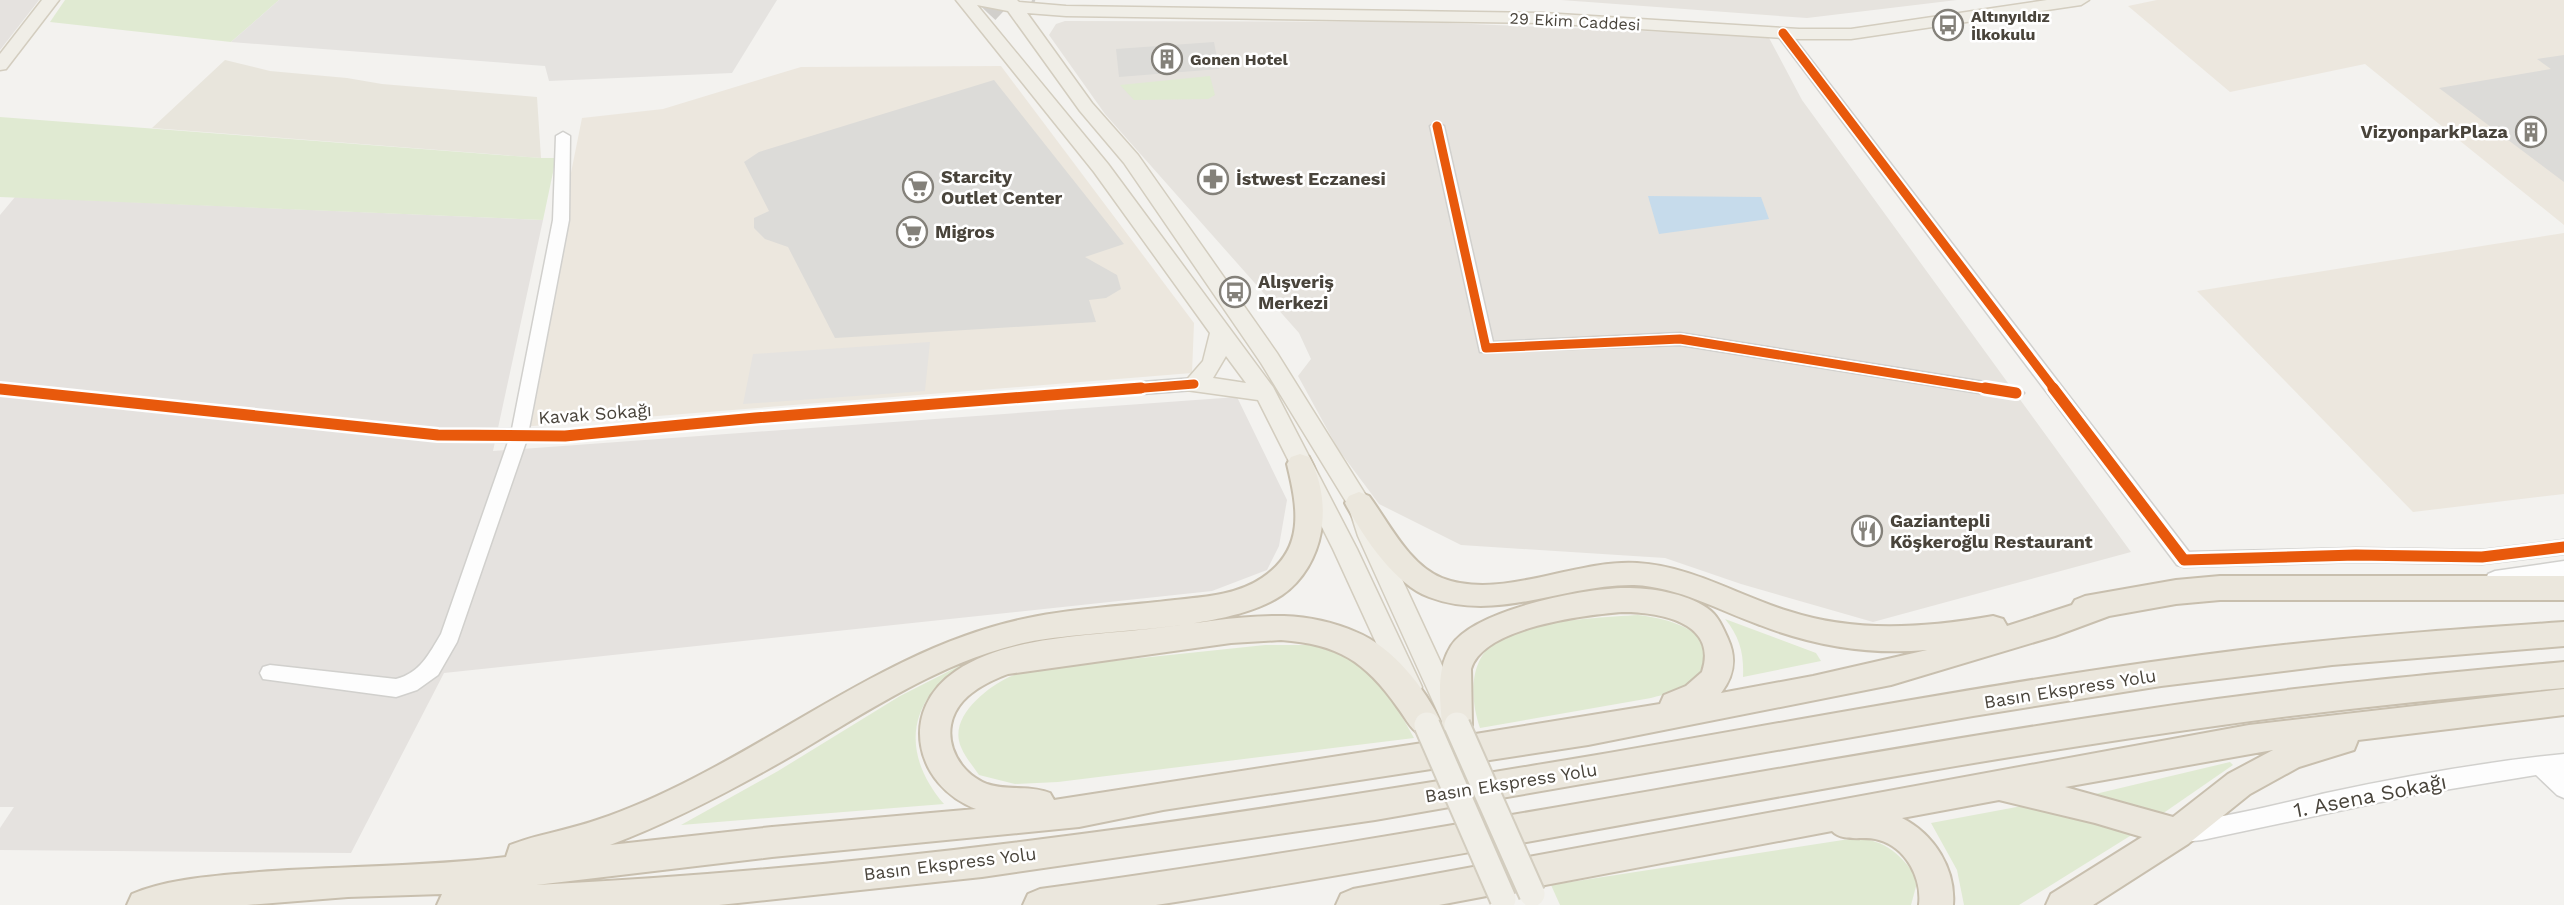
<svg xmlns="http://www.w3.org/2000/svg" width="2564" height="905" viewBox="0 0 2564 905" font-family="'Work Sans',sans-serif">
	<rect width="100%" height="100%" fill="#f3f2ef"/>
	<g fill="#e6e3de">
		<polygon points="1561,0 1957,0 1807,18"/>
		<polygon points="1065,21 1422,22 1768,36 1802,100 2131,552 1873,622 1741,584 1665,558 1461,545 1379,504 1338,449 1298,376 1311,359 1299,333 1105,114 1049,35 1056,24"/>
	</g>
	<g fill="#ece7de">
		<polygon points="2157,0 2564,0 2564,225 2365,64 2230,92 2128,6"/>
		<polygon points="1001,66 1194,323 1192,373 520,427 582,118 663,109 801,67"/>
		<polygon points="2564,233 2564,494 2413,512 2197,291"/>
	</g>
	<g fill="#e5e2df">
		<polygon points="0,0 39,0 0,50"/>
		<polygon points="15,197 543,220 493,451 1237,397 1287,500 1279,546 1267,570 1212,591 444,673 351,853 0,850 0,828 14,807 0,807 0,215"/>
	</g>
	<polygon fill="#e8e5dc" points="225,60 270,71 347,78 382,84 537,97 541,158 152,128"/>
	<g fill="#e0ead2">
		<polygon points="65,0 279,0 231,42 50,22"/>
		<polygon points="1210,76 1215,95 1208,99 1134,100 1120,85"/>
		<polygon points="0,117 541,158 556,158 543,220 0,197"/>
		<path d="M1638,615C1662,618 1716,628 1703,664C1701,671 1698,679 1693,683C1681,692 1665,694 1651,698L1480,728C1470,698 1468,660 1498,639C1525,621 1605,617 1638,615Z"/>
		<path d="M1725,619L1816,653L1821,661L1743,677C1744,654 1740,637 1725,619Z"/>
		<path d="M1265,645H1312L1345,656L1369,671L1382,681L1414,738L1058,782L1015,784L979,775C973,766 965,757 961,747C948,718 986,688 1009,677C1020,672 1034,670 1046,668Z"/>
		<path d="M965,663C954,672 941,681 932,692C903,730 916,772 944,804L681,825L778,771L900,696Z"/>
		<polygon points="2230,762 2233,765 2162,814 2091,795"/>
		<polygon points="2038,803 2138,831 2019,905 1964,905 1957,870 1931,823"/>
		<path d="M1856,838C1886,840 1901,855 1918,879L1911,905H1560L1551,885Z"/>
	</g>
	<g fill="#e5e3e0">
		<polygon points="279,0 777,0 732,73 549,81 545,66 231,42"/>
		<polygon points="930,342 925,391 743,404 753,354"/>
	</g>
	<polygon fill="#c6dbeb" points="1648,196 1761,197 1769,219 1659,234"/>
	<g fill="#dcdbd8">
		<polygon points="1214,42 1219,69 1119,77 1116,49"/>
		<polygon points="2564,55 2564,182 2439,88 2551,69 2537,59"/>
		<polygon points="994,80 1124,244 1085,257 1117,275 1121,289 1106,298 1089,300 1096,322 835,338 788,247 765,239 754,228 754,218 769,211 744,162 759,152"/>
	</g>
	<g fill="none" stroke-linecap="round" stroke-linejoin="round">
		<g stroke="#d1cfcb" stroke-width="19" stroke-dasharray="19 10" stroke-linecap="butt">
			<polyline points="988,0 1004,15"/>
			<polyline points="1032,0 1035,1"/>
		</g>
		<g stroke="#d1d0cd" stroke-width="3">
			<g id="minor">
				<polygon points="1783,29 1788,30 2189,552 2356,548 2482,550 2564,540 2564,554 2482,564 2356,562 2184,567 2177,565 1778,36 1778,30"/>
				<polygon points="1437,122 1444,126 1493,342 1680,333 2016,387 2024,393 2016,399 1680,345 1480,352 1430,126"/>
				<path d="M563,132L570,136L569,220L529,429L565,430L755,412L1194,378L1202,384L1194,390L755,424L565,442H526L457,642L438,675L417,690L396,697L263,679L260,673L263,667L270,665L396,679C420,673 429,654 441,634L508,442L438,441L0,395V383L438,429H512L553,220L556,136Z"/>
				<polygon points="2564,561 2564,577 2495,587 2488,584 2486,579 2488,574 2495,571"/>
				<path d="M2564,754V798L2557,795L2536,775L2414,795L2202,840L2184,842L2176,839L2173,832L2176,825L2184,822C2232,816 2279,804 2326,793C2405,776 2484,762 2564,754Z"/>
			</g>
		</g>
		<g stroke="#d3cdbf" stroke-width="3">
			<g id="major">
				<polygon points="42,0 59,0 6,69 0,70 0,54"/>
				<path d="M956,0H1017L1019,2L1066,6L1543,13L1799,29H1851L2047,0H2089L2081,5L1851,39H1799L1543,23L1066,16L1027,13L1092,103L1138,155L1169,199L1277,353L1367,497L1382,536L1466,717L1462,725L1453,729L1444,725L1440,717L1358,536L1348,505L1261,363L1124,163L1080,111L1008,11L977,5L1108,164L1273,387L1357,549L1422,687L1418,695L1409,698L1400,695L1333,549L1258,400L1186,390L1183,384L1203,361L1210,333L1094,172ZM1226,356L1246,383L1213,378Z"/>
			</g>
		</g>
		<g stroke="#c8bfae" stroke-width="4">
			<g id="highway">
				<path d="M1300,454L1309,457C1334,502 1325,565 1282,595C1226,633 1097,628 1028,642C944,660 873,708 800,751C738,787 676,820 610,845L772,827L976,809C914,785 898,710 956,671C1009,635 1094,636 1157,628C1199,623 1241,615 1284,616C1309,617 1333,622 1356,632C1393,647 1425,688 1442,724C1440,697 1436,670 1451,646C1474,610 1584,588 1625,588C1652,588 1685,593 1707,608C1718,615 1723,628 1728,639C1737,659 1734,676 1721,693L1813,676L1927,650C1869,655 1814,646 1760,625C1718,610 1679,587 1634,585C1564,584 1498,623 1429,597C1394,584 1362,535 1345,503L1349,496L1359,492L1369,496C1389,523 1409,565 1442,578C1501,601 1575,559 1637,563C1691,566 1737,595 1788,611C1855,633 1924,628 1993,616L2003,619L2007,626L2072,605L2075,600L2085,596L2176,580L2220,576H2564V600H2220L2176,604L2109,616L2055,636L1891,685L1588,745L1163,810L1079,827L772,857L536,885C892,868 1246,814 1597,755C1817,717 2035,675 2257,648C2359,636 2461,629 2564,622V646L2332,665L2161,686L1973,716L1375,820L982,877L719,905H437L442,894L348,897L247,905H127L132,894C171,878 217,876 259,872C341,866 424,867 506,857L510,845C538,834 569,830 597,820C630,809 663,794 694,778C804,722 905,643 1028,618C1076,608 1126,606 1175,600C1204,597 1237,595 1262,578C1305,549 1298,509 1287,464L1291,457ZM1622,612C1657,612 1719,621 1702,672L1686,686L1664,695L1660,704L1463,736L1468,735L1472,725L1471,669C1483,627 1585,615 1622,612ZM1281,640C1338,644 1365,661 1398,708C1407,720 1412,733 1427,738L1438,735L1442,726L1446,735L1455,738L1054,800L1050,793C1030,785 1008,791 987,784C954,771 937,730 963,701C975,688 992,680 1008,674L1231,643Z"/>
				<path d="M2564,662V688C2450,698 2335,709 2222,725C1874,773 1529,846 1182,901L1156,905H1023L1028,894L1040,889C1434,836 1824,754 2217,699C2333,683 2448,673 2564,662Z"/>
				<path d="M2564,689V715L2358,740L2354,750L2299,767L2250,794L2188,844L2093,905H2046L2051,894L2142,837L2095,823L1999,800L1902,818C1934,834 1956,869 1953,905H1919C1922,879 1907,848 1879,840C1863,835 1844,843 1832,831L1439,905H1336L1341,894L1353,889L2249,725ZM2273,750L2228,774L2173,817L2065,787Z"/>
			</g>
		</g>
		<use href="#minor" fill="#fdfdfd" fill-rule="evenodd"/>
		<use href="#major" fill="#f0eee7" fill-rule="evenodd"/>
		<use href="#highway" fill="#ebe7dd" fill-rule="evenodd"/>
		<g stroke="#d3cdbf" stroke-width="29" stroke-linecap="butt">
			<g id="major-bridge">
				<polyline points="1427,725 1503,899"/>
				<polyline points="1457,725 1532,894"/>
			</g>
		</g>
		<use href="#major-bridge" stroke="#f0eee7" stroke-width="25"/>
		<g stroke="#fff" stroke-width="12">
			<g id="cycleway-far1">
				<polyline points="1783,33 2055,390"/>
				<polyline points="1437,126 1486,348 1680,339 1996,390"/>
				<polyline points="0,389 8,390"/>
				<polyline points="1119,390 1194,384"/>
			</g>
		</g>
		<g stroke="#fff" stroke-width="16">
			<g id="cycleway">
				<polyline points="1985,388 2016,393"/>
				<polyline points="2053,388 2184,560 2356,555 2482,557 2564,547"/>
				<polyline points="0,389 438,435 565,436 755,418 1141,388"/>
			</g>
		</g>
		<use href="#cycleway-far1" stroke="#e8590c" stroke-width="9"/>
		<use href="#cycleway" stroke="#e8590c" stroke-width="11"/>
	</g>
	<defs>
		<g id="bus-ring" transform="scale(1.575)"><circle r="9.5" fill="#fff" stroke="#84817a" stroke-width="1.5"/><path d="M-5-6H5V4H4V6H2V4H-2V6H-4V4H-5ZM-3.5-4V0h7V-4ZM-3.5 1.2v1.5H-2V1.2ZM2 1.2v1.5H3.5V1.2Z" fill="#84817a"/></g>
		<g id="building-ring" transform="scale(1.575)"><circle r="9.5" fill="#fff" stroke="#84817a" stroke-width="1.5"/><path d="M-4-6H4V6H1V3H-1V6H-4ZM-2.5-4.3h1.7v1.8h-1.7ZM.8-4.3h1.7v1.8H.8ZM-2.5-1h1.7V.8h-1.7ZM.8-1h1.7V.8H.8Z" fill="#84817a"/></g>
		<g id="pharmacy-ring" transform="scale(1.575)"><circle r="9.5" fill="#fff" stroke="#84817a" stroke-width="1.5"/><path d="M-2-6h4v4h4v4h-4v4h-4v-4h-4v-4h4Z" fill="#84817a"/></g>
		<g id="supermarket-ring" transform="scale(1.575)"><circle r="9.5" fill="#fff" stroke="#84817a" stroke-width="1.5"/><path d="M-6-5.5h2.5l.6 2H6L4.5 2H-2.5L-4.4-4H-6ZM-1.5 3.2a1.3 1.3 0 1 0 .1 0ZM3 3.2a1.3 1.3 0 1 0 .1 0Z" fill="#84817a"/></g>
		<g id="restaurant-ring" transform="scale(1.575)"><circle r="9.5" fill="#fff" stroke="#84817a" stroke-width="1.5"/><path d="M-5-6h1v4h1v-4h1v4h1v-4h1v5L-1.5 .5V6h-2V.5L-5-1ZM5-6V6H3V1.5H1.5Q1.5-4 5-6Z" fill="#84817a"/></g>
	</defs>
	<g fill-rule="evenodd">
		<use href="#bus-ring" x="1948" y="25"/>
		<use href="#building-ring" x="1167" y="59"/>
		<use href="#building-ring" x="2531" y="132"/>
		<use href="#pharmacy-ring" x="1213" y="179"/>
		<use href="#supermarket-ring" x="918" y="187"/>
		<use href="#supermarket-ring" x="912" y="232"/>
		<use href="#bus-ring" x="1235" y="292"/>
		<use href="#restaurant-ring" x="1867" y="531"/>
	</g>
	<g text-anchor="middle" stroke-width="5" stroke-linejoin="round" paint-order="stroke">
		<g font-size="16" font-weight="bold" fill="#49443b" stroke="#fff" text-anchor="start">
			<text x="1971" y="22">Altınyıldız<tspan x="1971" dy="18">İlkokulu</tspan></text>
			<text x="1190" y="65">Gonen Hotel</text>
		</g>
		<g font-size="16" fill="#49443b" stroke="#fff">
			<text transform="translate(1575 21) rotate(3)" y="6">29 Ekim Caddesi</text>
		</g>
		<g font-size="18" font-weight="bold" fill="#49443b" stroke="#fff" text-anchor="start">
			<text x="2508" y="138" text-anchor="end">VizyonparkPlaza</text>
			<text x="941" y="183">Starcity<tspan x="941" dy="21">Outlet Center</tspan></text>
			<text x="1236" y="185">İstwest Eczanesi</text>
			<text x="935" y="238">Migros</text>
			<text x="1258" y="288">Alışveriş<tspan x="1258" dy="21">Merkezi</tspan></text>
			<text x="1890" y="527">Gaziantepli<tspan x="1890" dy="21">Köşkeroğlu Restaurant</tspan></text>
		</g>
		<g font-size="18" fill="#49443b" stroke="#fff">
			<text transform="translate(595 414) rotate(-4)" y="6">Kavak Sokağı</text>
			<text transform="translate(2070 689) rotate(-9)" y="6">Basın Ekspress Yolu</text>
			<text transform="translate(1511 783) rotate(-9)" y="6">Basın Ekspress Yolu</text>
			<text transform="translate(950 864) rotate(-7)" y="6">Basın Ekspress Yolu</text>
		</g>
		<g font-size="21" fill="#49443b" stroke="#fff">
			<text transform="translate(2370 796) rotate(-11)" y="7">1. Asena Sokağı</text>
		</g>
	</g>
</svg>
